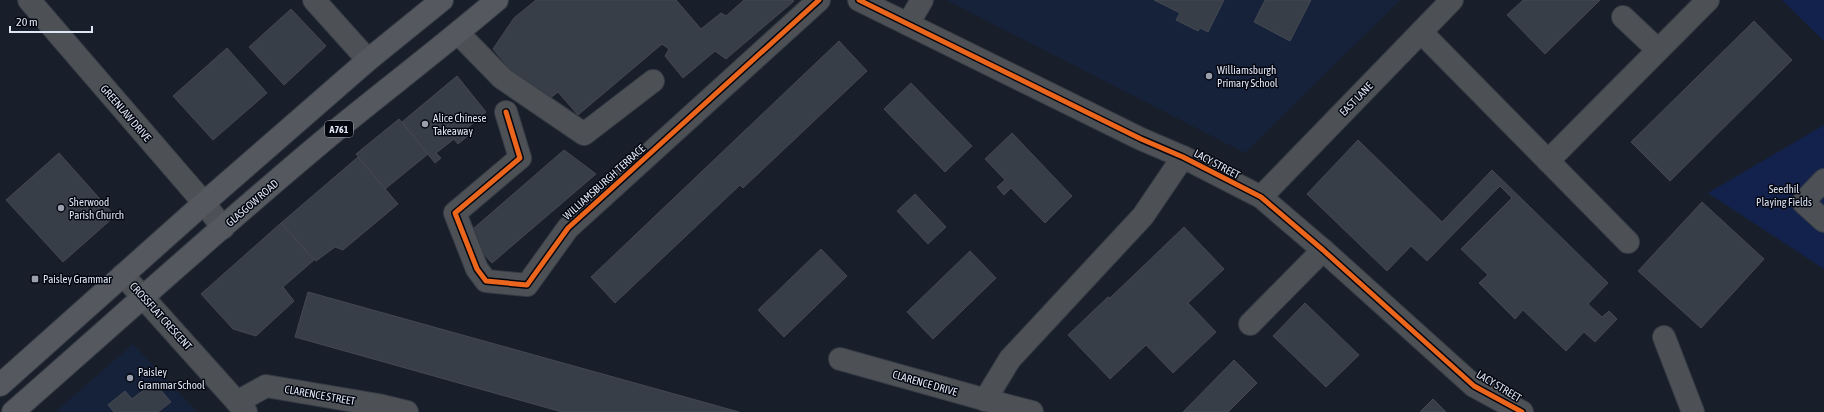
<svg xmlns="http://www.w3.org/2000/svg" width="1824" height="412" viewBox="0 0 1824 412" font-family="'Asap Condensed',sans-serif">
	<rect width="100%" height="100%" fill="#191f2a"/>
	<g fill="#16213a">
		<polygon points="946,0 1400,0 1245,153"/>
		<polygon points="133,344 197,412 55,412"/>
	</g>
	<g fill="#12224c">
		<polygon points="1782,0 1824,0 1824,41"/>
		<polygon points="1824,125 1824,269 1708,193"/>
	</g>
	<g fill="#383e47" stroke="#434852">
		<polygon points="536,0 676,0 701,29 721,13 726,16 744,0 792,0 794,1 726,59 715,51 683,78 665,56 669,49 662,44 578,115 558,92 549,99 515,75 493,49 514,18"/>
		<polygon points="1154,0 1224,0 1208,32 1200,28 1198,31 1176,20 1180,13"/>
		<polygon points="1265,0 1311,0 1290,41 1254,22"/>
		<polygon points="1523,0 1600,0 1545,54 1507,15"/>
		<polygon points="291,9 326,46 284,85 249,47"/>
		<polygon points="1754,21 1792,60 1670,181 1631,142"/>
		<polygon points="839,41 867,71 743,188 740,185 615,303 591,277"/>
		<polygon points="227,48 267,93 213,140 173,96"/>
		<polygon points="457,76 486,112 465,130 469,135 458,144 454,139 436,153 441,158 435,163 402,122"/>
		<polygon points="911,83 972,146 945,172 884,109"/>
		<polygon points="399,119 428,154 385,189 356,154"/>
		<polygon points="1012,133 1072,196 1045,223 1011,188 1004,195 997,187 1005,180 985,159"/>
		<polygon points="1358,140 1442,222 1492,170 1608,283 1588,304 1602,317 1609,311 1617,319 1595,342 1584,332 1566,351 1523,310 1515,319 1479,283 1488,275 1461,249 1512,198 1500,186 1427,261 1411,246 1387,271 1307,194"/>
		<polygon points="564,150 596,174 492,263 466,235"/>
		<polygon points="59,153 115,216 63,262 6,200"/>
		<polygon points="358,157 398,204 343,250 335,247 316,261 281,223"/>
		<polygon points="915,194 946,227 928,244 897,211"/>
		<polygon points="1702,202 1764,259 1701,328 1638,271"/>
		<polygon points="281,223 314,260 283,287 294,301 256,336 233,329 201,294"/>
		<polygon points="1184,227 1224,269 1188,303 1216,332 1173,373 1146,345 1110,379 1068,335 1108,297 1110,298"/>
		<polygon points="821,249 847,276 784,337 758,310"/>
		<polygon points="970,251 996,278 933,339 907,312"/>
		<polygon points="308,292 739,412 562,412 295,337"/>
		<polygon points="1305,303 1359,355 1326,387 1273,336"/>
		<polygon points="1234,360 1257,383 1228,412 1183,412"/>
		<polygon points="154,382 171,402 158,412 114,412 108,405 125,391 132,399"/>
		<polygon points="1433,399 1446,412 1420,412"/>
	</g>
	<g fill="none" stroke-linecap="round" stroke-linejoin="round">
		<g stroke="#363c45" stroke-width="24">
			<g id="minor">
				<polyline points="29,0 204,203 223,228"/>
				<polyline points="314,0 368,60"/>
				<polyline points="859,0 1141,139 1183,157 1261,197 1323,250 1474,386 1522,412"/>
				<polyline points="1623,17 1658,50"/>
				<polyline points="908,24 922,0"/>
				<polyline points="1421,32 1628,242"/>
				<polyline points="458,33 502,78 584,134 653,81"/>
				<polyline points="506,112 520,158 455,213 477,269 486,281 527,285 568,228 819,0"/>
				<polyline points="1548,161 1708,0"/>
				<polyline points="1824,180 1803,202 1824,221"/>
				<polyline points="1261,197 1452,0"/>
				<polyline points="123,275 246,412"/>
				<polyline points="1250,324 1323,250"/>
				<polyline points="1664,337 1693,412"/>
				<polyline points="840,359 1001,404 1000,412"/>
				<polyline points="985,400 1010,359 1143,216 1183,157"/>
				<polyline points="237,402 266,386 378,405 407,412"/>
				<polyline points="1001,404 1032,412"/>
			</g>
		</g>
		<g stroke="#363c45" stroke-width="24">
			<g id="major">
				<polyline points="0,385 204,203 368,60 442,0"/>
				<path d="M13,412C118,320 221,226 328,137C384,91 442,47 497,0"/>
			</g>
		</g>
		<use href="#minor" stroke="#4d5054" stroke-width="22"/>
		<use href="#major" stroke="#55595f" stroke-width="22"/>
		<g stroke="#040710" stroke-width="8">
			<g id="cycleway">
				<polyline points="859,0 1141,139 1183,157 1261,197 1323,250 1474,386 1522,412"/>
				<polyline points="506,112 520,158 455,213 477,269 486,281 527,285 568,228 819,0"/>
			</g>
		</g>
		<use href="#cycleway" stroke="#eb651d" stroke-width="5"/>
	</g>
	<g fill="#9aa0ae" stroke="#040710" stroke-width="1.5">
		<circle cx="1209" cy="76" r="4"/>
		<circle cx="425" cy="124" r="4"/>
		<circle cx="61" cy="208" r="4"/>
		<rect x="31" y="275" width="8" height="8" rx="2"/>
		<circle cx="130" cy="378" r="4"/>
	</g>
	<g text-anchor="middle" stroke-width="3" stroke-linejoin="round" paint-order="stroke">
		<rect fill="#040710" stroke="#9da3b0" stroke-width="1" x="325" y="121" width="28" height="16" rx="3"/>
		<g font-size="10" font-weight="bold" fill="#dfe6f5">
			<text x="339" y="133">A761</text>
		</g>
		<g font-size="11" fill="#dfe6f5" stroke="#040710" text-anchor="start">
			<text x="1217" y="74">Williamsburgh<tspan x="1217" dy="13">Primary School</tspan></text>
			<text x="433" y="122">Alice Chinese<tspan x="433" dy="13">Takeaway</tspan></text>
			<text x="69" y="206">Sherwood<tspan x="69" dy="13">Parish Church</tspan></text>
			<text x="43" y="283">Paisley Grammar</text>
			<text x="138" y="376">Paisley<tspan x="138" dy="13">Grammar School</tspan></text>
		</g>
		<g font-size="11" fill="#dfe6f5" stroke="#040710">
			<text transform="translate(1356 99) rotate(-46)" y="4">EAST LANE</text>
			<text transform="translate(126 113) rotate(49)" y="4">GREENLAW DRIVE</text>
			<text transform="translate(1217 164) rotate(28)" y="4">LACY STREET</text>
			<text transform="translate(604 182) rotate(-42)" y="4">WILLIAMSBURGH TERRACE</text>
			<text transform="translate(252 203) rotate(-41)" y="4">GLASGOW ROAD</text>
			<text transform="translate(161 316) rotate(48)" y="4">CROSSFLAT CRESCENT</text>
			<text transform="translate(925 383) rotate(16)" y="4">CLARENCE DRIVE</text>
			<text transform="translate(1499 386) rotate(31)" y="4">LACY STREET</text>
			<text transform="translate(320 395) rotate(10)" y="4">CLARENCE STREET</text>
		</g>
		<g font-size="11" fill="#dae2f3" stroke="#040710">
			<text x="1784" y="193">Seedhil<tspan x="1784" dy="13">Playing Fields</tspan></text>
		</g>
	</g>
	<path d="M10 26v6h82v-6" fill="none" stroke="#dfe6f5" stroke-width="2"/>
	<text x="16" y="26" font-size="12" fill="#dfe6f5" stroke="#040710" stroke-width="3" paint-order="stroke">20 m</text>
</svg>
